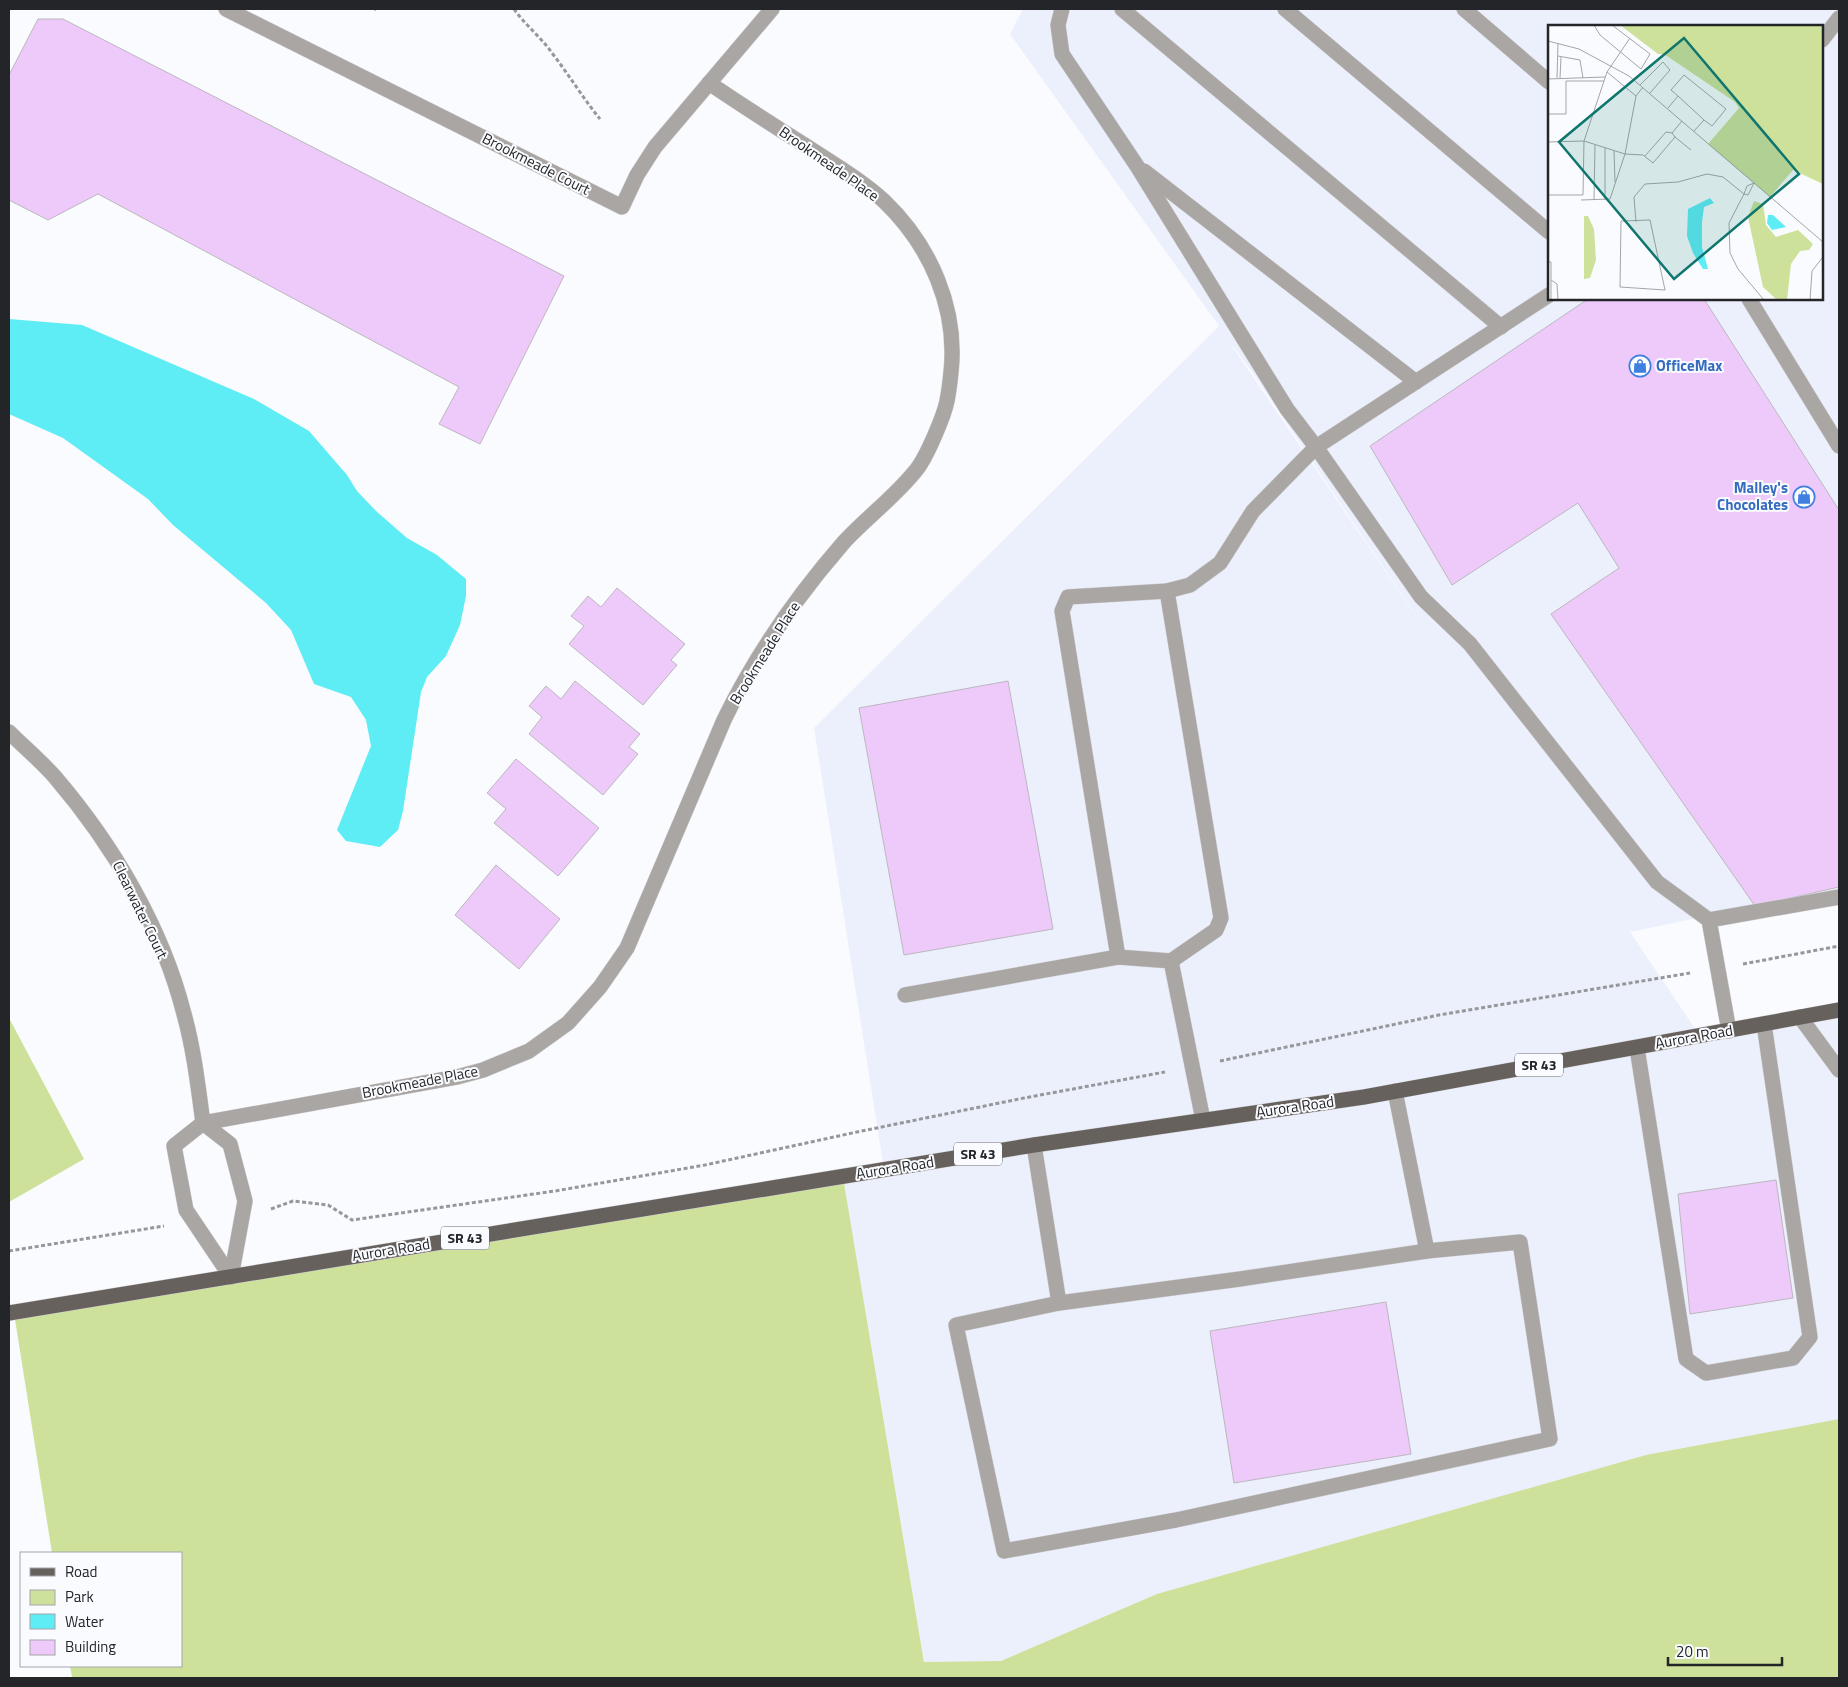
<svg xmlns="http://www.w3.org/2000/svg" width="1848" height="1687" viewBox="0 0 1848 1687" font-family="'Titillium Web',sans-serif">
	<rect width="100%" height="100%" fill="#fafbfe"/>
	<path fill="#ecf0fd" fill-rule="evenodd" d="M1023,9H1839V891L1755,906L1630,932L1700,1036L1839,1010V1499L927,1678L843,1177L884,1169L814,728L1219,326L1010,34ZM1549,26H1822V299H1549ZM1233,346L1252,372L1443,656L1232,346Z"/>
	<g fill="#cde19a">
		<polygon points="9,1018 84,1159 9,1202"/>
		<polygon points="843,1177 924,1662 1001,1661 1157,1594 1646,1455 1839,1419 1839,1678 70,1678 72,1677 70,1666 181,1666 181,1553 52,1553 14,1313"/>
	</g>
	<polygon fill="#5eecf5" points="9,319 82,325 254,399 309,431 347,475 357,491 376,511 407,538 437,555 466,579 466,596 460,625 446,656 427,677 421,692 403,811 398,830 380,847 346,841 337,830 371,746 366,720 351,697 314,684 291,630 266,603 173,525 148,499 63,438 9,414"/>
	<g fill="#edcaf9" stroke="#bcb7be">
		<polygon points="38,19 63,19 564,276 480,444 439,424 459,387 98,194 48,220 9,200 9,75"/>
		<polygon points="1588,299 1704,299 1839,510 1839,887 1755,906 1551,614 1619,568 1578,503 1452,585 1370,446"/>
		<polygon points="617,588 685,644 671,660 677,665 643,705 569,644 584,626 571,616 588,596 601,607"/>
		<polygon points="575,681 640,734 629,747 638,754 603,795 529,734 542,717 529,706 546,686 561,699"/>
		<polygon points="1008,681 1053,929 904,955 859,708"/>
		<polygon points="516,759 599,828 558,876 494,823 506,809 487,793"/>
		<polygon points="496,865 560,919 519,969 455,915"/>
		<polygon points="1776,1180 1793,1298 1690,1314 1678,1194"/>
		<polygon points="1386,1302 1411,1454 1234,1483 1210,1331"/>
	</g>
	<g fill="none" stroke-linecap="round" stroke-linejoin="round">
		<g stroke="#d3d4d7" stroke-width="16">
			<g id="minor">
				<polyline points="226,9 622,207 637,175 655,147 772,9"/>
				<polyline points="1062,9 1058,25 1062,54 1137,166 1287,409 1316,447 1253,511 1220,563 1190,585 1167,591 1068,597 1062,611 1118,957 1171,961 1203,1120"/>
				<polyline points="1122,9 1501,327"/>
				<polyline points="1285,9 1549,232"/>
				<polyline points="1464,9 1549,82"/>
				<polyline points="1822,40 1839,18"/>
				<polyline points="1144,171 1416,382"/>
				<polyline points="1549,295 1316,447 1421,597 1470,644 1657,882 1709,920 1729,1031"/>
				<polyline points="1749,299 1839,446"/>
				<polyline points="1167,591 1221,918 1216,930 1171,961"/>
				<path d="M9,732C24,747 41,761 55,777C113,845 162,927 184,1014C194,1050 198,1086 203,1123L457,1077L483,1070L529,1051L568,1023L600,987L627,948L724,720C755,656 797,596 844,542C867,517 896,496 917,469C927,456 944,416 947,401C949,391 950,382 951,372C958,308 930,245 884,201C860,179 830,162 803,144C771,124 740,104 709,83"/>
				<polyline points="1709,920 1839,897"/>
				<polyline points="905,995 1118,957"/>
				<polyline points="1800,1017 1839,1070"/>
				<polyline points="1637,1048 1686,1359 1706,1373 1793,1358 1810,1337 1764,1024"/>
				<polygon points="203,1123 230,1144 245,1201 231,1277 186,1210 174,1146"/>
				<polyline points="1034,1145 1059,1303 956,1325 1004,1551 1176,1520 1550,1439 1520,1242 1427,1251 1395,1091"/>
				<polyline points="1059,1303 1240,1279 1427,1251"/>
			</g>
		</g>
		<g stroke="#d3d4d7" stroke-width="16">
			<polyline id="major" points="9,1313 1034,1145 1364,1097 1839,1010"/>
		</g>
		<g stroke="#96979a" stroke-width="3" stroke-dasharray="4 2.5" stroke-linecap="butt">
			<path d="M514,9C525,25 541,37 552,53C569,75 583,98 600,119"/>
			<polyline points="374,10 375,9"/>
			<polyline points="1743,964 1839,946"/>
			<polyline points="1220,1061 1439,1015 1690,973"/>
			<polyline points="271,1209 293,1201 328,1205 352,1220 555,1191 705,1165 857,1132 1024,1098 1165,1072"/>
			<polyline points="9,1251 164,1226"/>
		</g>
		<use href="#minor" stroke="#aaa6a4" stroke-width="15"/>
		<use href="#major" stroke="#67615e" stroke-width="15"/>
	</g>
	<defs>
		<g id="shop-ring" transform="scale(1.125)"><circle r="9.5" fill="#fafbfe" stroke="#3f7fe0" stroke-width="1.5"/><path d="M-5-2.5h2.3a2.7 3.5 0 0 1 5.4 0H5L5.5 6h-11ZM-1.5-2.5h3a1.5 2.3 0 0 0-3 0Z" fill="#3f7fe0"/></g>
	</defs>
	<g fill-rule="evenodd">
		<use href="#shop-ring" x="1640" y="366"/>
		<use href="#shop-ring" x="1804" y="497"/>
	</g>
	<g text-anchor="middle" stroke-width="4" stroke-linejoin="round" paint-order="stroke">
		<g fill="#fafbfe" stroke="#646568" stroke-width="1">
			<rect x="1515" y="1053.5" width="48" height="23" rx="4"/>
			<rect x="954" y="1142.5" width="48" height="23" rx="4"/>
			<rect x="441" y="1226.5" width="48" height="23" rx="4"/>
		</g>
		<g font-size="14" font-weight="bold" fill="#242528">
			<text x="1539" y="1070">SR 43</text>
			<text x="978" y="1159">SR 43</text>
			<text x="465" y="1243">SR 43</text>
		</g>
		<g font-size="15" fill="#242528" stroke="#fafbfe">
			<text transform="translate(536 164) rotate(27)" y="5">Brookmeade Court</text>
			<text transform="translate(829 164) rotate(35)" y="5">Brookmeade Place</text>
			<text transform="translate(765 653) rotate(-58)" y="5">Brookmeade Place</text>
			<text transform="translate(140 910) rotate(64)" y="5">Clearwater Court</text>
			<text transform="translate(1694 1037) rotate(-10)" y="5">Aurora Road</text>
			<text transform="translate(420 1082) rotate(-11)" y="5">Brookmeade Place</text>
			<text transform="translate(1295 1107) rotate(-8)" y="5">Aurora Road</text>
			<text transform="translate(895 1168) rotate(-9)" y="5">Aurora Road</text>
			<text transform="translate(391 1250) rotate(-9)" y="5">Aurora Road</text>
		</g>
		<g font-size="15" font-weight="bold" fill="#366cbe" stroke="#fafbfe" text-anchor="start">
			<text x="1656" y="371">OfficeMax</text>
			<text x="1788" y="493" text-anchor="end">Malley's<tspan x="1788" dy="17">Chocolates</tspan></text>
		</g>
	</g>
	<g transform="translate(1548 25)">
		<rect width="275" height="275" fill="#fafbfe"/>
		<path d="M72,0H275V159L245,145L222,172L160,119L191,83L187,77L116,29H110ZM206,176L215,179L218,200L228,212L250,205L265,219L261,225L252,226L243,239L239,275H229L215,262L200,192ZM36,191H40L46,204L48,235L42,253L36,254Z" fill="#cde19a"/>
		<path d="M162,173L166,178L156,182L154,197V222L160,244H155L145,228L139,211L140,184ZM220,190H225L238,202L224,205L219,198Z" fill="#5eecf5"/>
		<path fill="none" stroke="#a4a5a8" stroke-width="1" d="M46,0L52,10L93,44L102,29L64,0M0,16L31,24L81,51L275,217M10,31L32,35L35,53M59,47L88,71M9,53L10,18M12,53L13,32M0,54L57,52M92,60L115,37L122,45L102,68M130,71L156,95M120,83L130,71L123,65L136,50L178,84L164,101L156,95L146,106M0,89H18V56H56M127,112L143,125M0,117L36,116L59,47L82,13M66,126L67,157M97,131L118,107L124,108M206,158L200,170L196,169L199,161ZM0,170H35L36,116L77,129L88,71L95,62M33,175L62,174L77,129L95,130L105,138L127,112L124,108L134,96M46,175L47,120M57,175V123M102,195L117,265L72,262L73,196ZM88,197L86,172L97,159L130,157L159,149L175,152L196,169L181,198L182,228L190,244L216,275M0,237H3V275M3,255L9,259L10,275M262,275L264,246L275,232"/>
		<path fill="#0f766e" fill-opacity="0.15" stroke="#0f766e" stroke-width="2.5" d="M136,13L251,149L126,254L11,117Z"/>
		<rect width="275" height="275" fill="none" stroke="#242528" stroke-width="2.5"/>
	</g>
	<rect width="1848" height="1687" fill="none" stroke="#242528" stroke-width="20"/>
	<rect x="20" y="1552" width="162" height="115" fill="#fafbfe" stroke="#a4a5a8"/>
	<rect x="30" y="1568" width="25" height="8" fill="#67615e" stroke="#a4a5a8"/>
	<text x="65" y="1577" font-size="15" fill="#242528">Road</text>
	<rect x="30" y="1590" width="25" height="15" fill="#cde19a" stroke="#a4a5a8"/>
	<text x="65" y="1602" font-size="15" fill="#242528">Park</text>
	<rect x="30" y="1614" width="25" height="15" fill="#5eecf5" stroke="#a4a5a8"/>
	<text x="65" y="1627" font-size="15" fill="#242528">Water</text>
	<rect x="30" y="1640" width="25" height="15" fill="#edcaf9" stroke="#a4a5a8"/>
	<text x="65" y="1652" font-size="15" fill="#242528">Building</text>
	<path d="M1668 1657v8h114v-8" fill="none" stroke="#242528" stroke-width="2.5"/>
	<text x="1676" y="1657" font-size="15" fill="#242528" stroke="#fafbfe" stroke-width="4" paint-order="stroke">20 m</text>
</svg>
